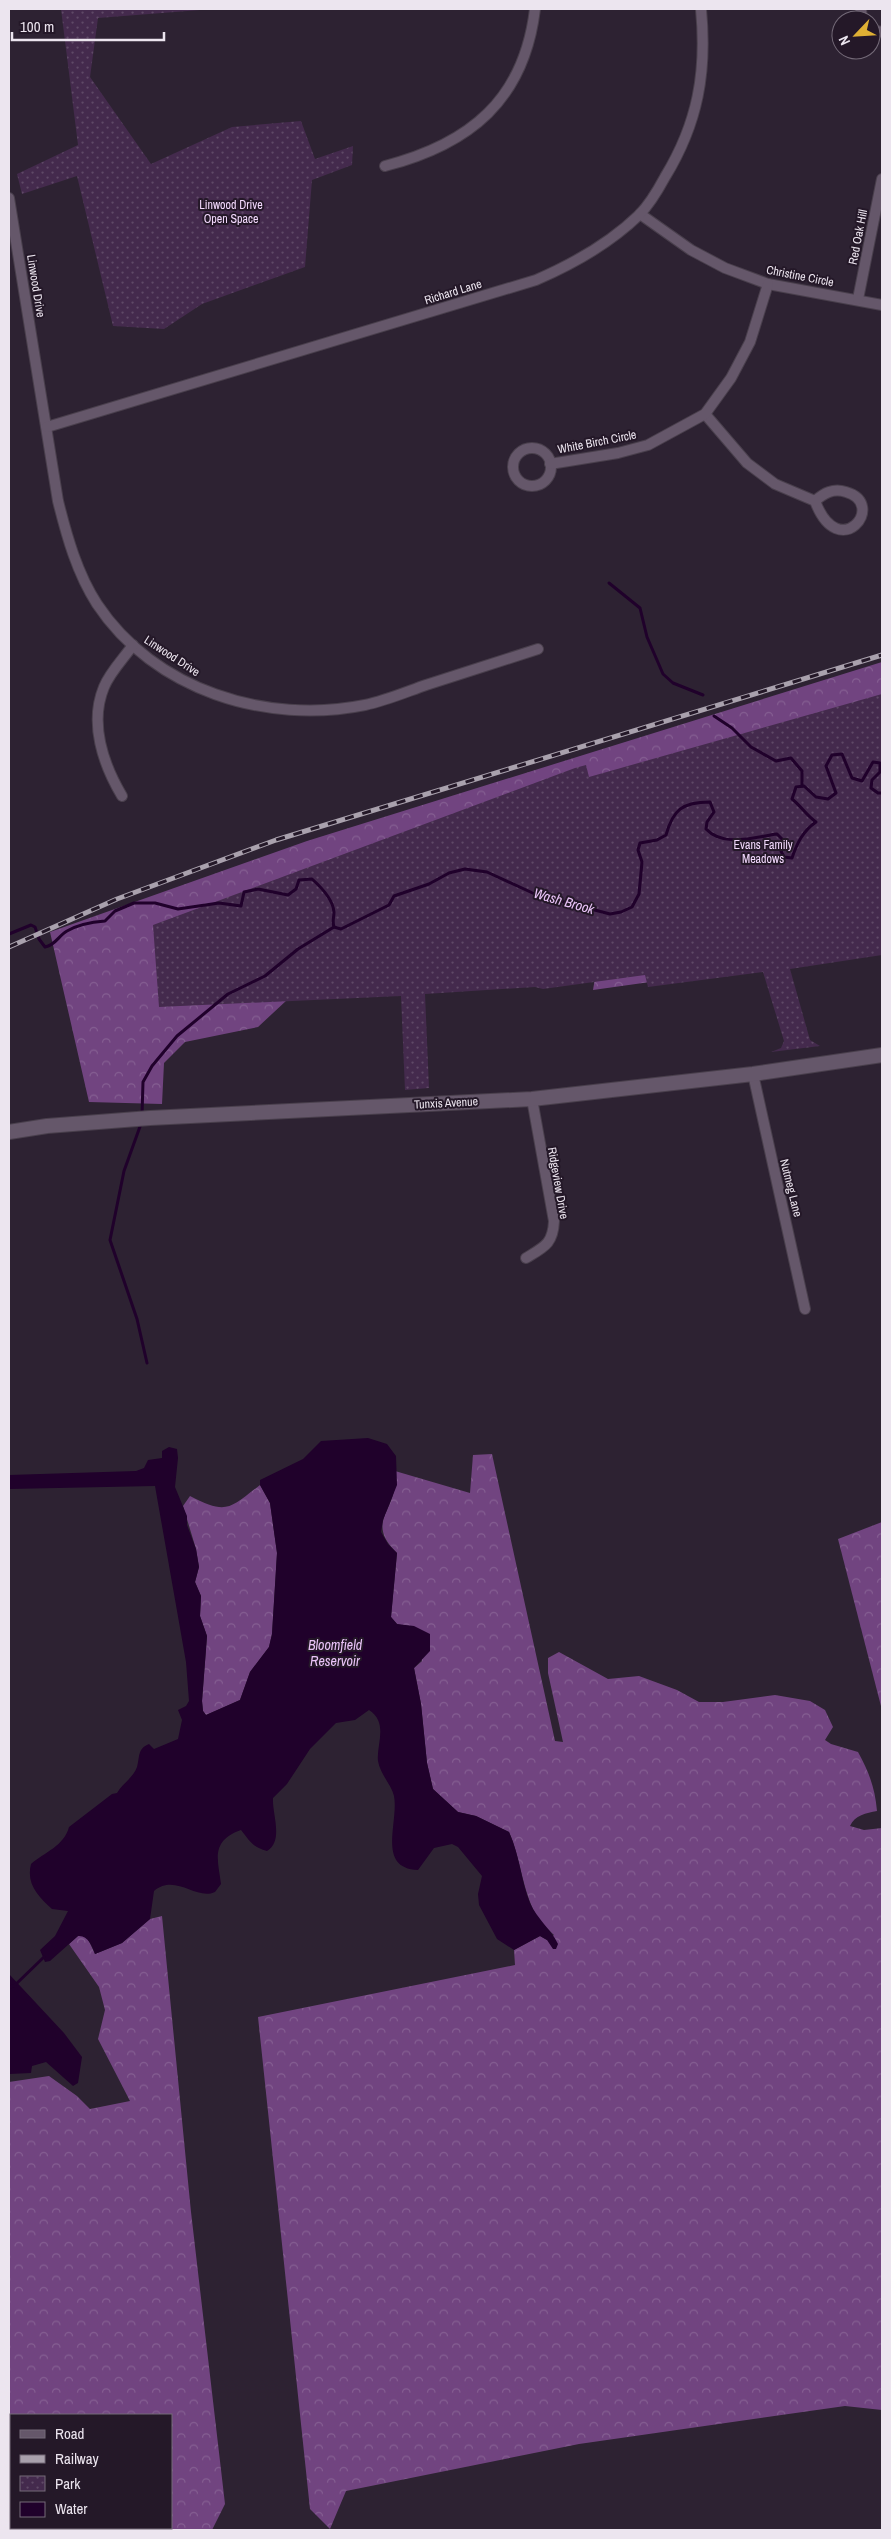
<svg xmlns="http://www.w3.org/2000/svg" width="891" height="2539" viewBox="0 0 891 2539" font-family="'Archivo Narrow',sans-serif">
	<defs>
		<pattern id="forest-crowns" width="20" height="18" patternUnits="userSpaceOnUse" patternTransform="scale(1.25)"><rect width="20" height="18" fill="#714480"/><path d="M2 6a3 3 0 1 1 6 0M12 15a3 3 0 1 1 6 0" fill="none" stroke="#855f92"/></pattern>
		<pattern id="park-dots" width="8" height="8" patternUnits="userSpaceOnUse" patternTransform="scale(1.25)"><rect width="8" height="8" fill="#442a4d"/><path d="M2 2h.1M6 6h.1" fill="none" stroke="#5f4967" stroke-width="1.8" stroke-linecap="round"/></pattern>
	</defs>
	<rect width="100%" height="100%" fill="#2d2232"/>
	<g fill="url(#forest-crowns)" fill-rule="evenodd">
		<polygon points="882,662 882,947 857,953 593,990 598,960 287,1000 258,1027 185,1042 164,1063 162,1104 89,1102 50,932 307,841"/>
		<path d="M492,1454L555,1741L563,1742L548,1673V1658L559,1652L608,1679L639,1676L677,1690L699,1702H723L775,1695L810,1701L825,1710L833,1727L825,1740L831,1744L858,1752C869,1772 875,1788 877,1811C866,1813 855,1815 850,1826L864,1830L882,1828V2410L845,2406L579,2444L346,2491L330,2529L310,2509L258,2017L515,1965L514,1950L540,1936L547,1940L554,1935C548,1929 540,1922 536,1915C522,1889 521,1859 509,1832L476,1816L458,1812L433,1789L427,1763L421,1704L414,1668L422,1661L410,1627L397,1624L391,1617L397,1553C363,1520 400,1511 395,1471L470,1493L473,1455Z"/>
		<path d="M260,1485L270,1503L277,1553L272,1634L269,1647L250,1672L240,1700L206,1715L203,1711L202,1701L207,1636L200,1616L201,1596L195,1582L199,1567L196,1549L183,1506L190,1496C227,1515 229,1509 260,1485Z"/>
		<polygon points="882,1522 882,1710 838,1539"/>
		<path d="M162,1916L191,2212L225,2504L212,2530H9V2082L49,2076L77,2096L90,2109L130,2101L98,2039L105,2010L99,1987L69,1944L78,1936L82,1935L88,1939L95,1954L122,1943L150,1919ZM11,2415H171V2528H11Z"/>
	</g>
	<g fill="url(#park-dots)">
		<polygon points="61,9 213,9 98,18 90,77 151,164 232,127 301,121 315,159 353,146 352,165 312,180 305,267 202,304 164,329 113,326 77,176 22,194 17,174 78,145"/>
		<polygon points="882,694 882,955 790,969 810,1040 820,1046 771,1052 781,1048 784,1041 763,972 648,987 645,975 543,989 535,987 425,994 429,1088 405,1090 401,996 159,1007 153,925 575,768 586,765 589,777"/>
	</g>
	<g fill="#20012b">
		<path d="M368,1438L387,1444L396,1456L397,1485L383,1520L381,1532L388,1544L397,1553L391,1617L397,1624L414,1626L430,1634V1651L414,1668L421,1704L427,1763L433,1789L458,1812L476,1816L509,1832C520,1856 521,1881 530,1903C537,1919 551,1929 558,1944L556,1949H553L547,1940L540,1936L514,1950L497,1939L479,1905L478,1894L482,1876L458,1847L452,1844L434,1848L418,1870C376,1868 399,1822 394,1796C391,1784 380,1774 378,1761C376,1745 389,1723 369,1710L355,1720L336,1723L310,1749L287,1784L273,1798C272,1814 284,1841 267,1851C252,1847 250,1841 241,1830C210,1841 218,1860 221,1884L215,1892C196,1901 176,1873 154,1891L150,1919L122,1943L95,1954C92,1946 88,1935 78,1936L50,1961L45,1962L40,1950L55,1936L68,1911L52,1909C38,1896 26,1884 31,1864C45,1852 64,1846 69,1827L112,1794L117,1793C122,1784 133,1778 137,1767C140,1757 137,1749 149,1744L154,1749L178,1739L182,1720L178,1710L186,1706L189,1701L186,1662L155,1486L9,1489V1475L136,1471L144,1468L148,1460L162,1458V1451L169,1447L177,1449L178,1458L175,1487L187,1516V1525L196,1549L199,1567L195,1582L201,1596L200,1616L207,1636L202,1701L203,1711L206,1715L240,1700L250,1672L269,1647L272,1634L277,1553L270,1503L260,1485V1480L303,1459L321,1441Z"/>
		<polygon points="9,1974 64,2033 82,2057 78,2083 73,2086 46,2062 32,2066 31,2073 9,2074"/>
	</g>
	<g fill="none" stroke-linecap="round" stroke-linejoin="round">
		<g stroke="#20012b" stroke-width="3">
			<polyline points="609,583 640,608 647,637 663,674 673,683 703,695"/>
			<polyline points="714,716 732,728 751,747 776,761 791,758 802,771 802,786"/>
			<path d="M9,934L31,925L35,927L39,939L45,947C56,945 58,936 67,931C79,924 92,922 105,921L115,911L134,903H155L178,909L219,903L241,906L244,892L258,889L288,895L296,889L299,880L312,879C321,887 333,899 334,912C334,918 332,921 334,927L341,929L389,905L394,896L429,884L449,873L465,869L487,872L537,895L610,914L621,912L632,907L639,894L642,862L638,850L640,843L657,840L666,835C673,810 682,802 710,802L714,812L707,822L706,829C724,848 755,837 777,834L783,840L781,851L784,857L792,858C797,843 803,831 816,822C806,815 801,806 792,799L796,787L804,786L816,797L828,799L836,793L826,766L832,755L842,754L852,778L862,781L873,762L880,763V772L872,780L871,788L878,793H882"/>
			<polyline points="142,1115 143,1082 152,1066 177,1036 228,994 265,976 298,949 334,927"/>
			<polyline points="142,1121 124,1171 110,1240 137,1319 147,1363"/>
			<polyline points="9,1987 14,1986 44,1957"/>
		</g>
		<g stroke="#493f4c" stroke-width="12">
			<g id="minor">
				<polyline points="861,9 862,20"/>
				<polyline points="871,30 882,32"/>
				<path d="M385,166C470,144 524,100 535,9"/>
				<path d="M9,198L58,501C67,537 77,573 97,604C154,690 266,725 365,705C385,701 406,692 426,685C463,673 501,661 538,649"/>
				<polyline points="640,214 691,250 725,268 768,284 882,305"/>
				<polyline points="858,299 882,179"/>
				<path d="M705,414L747,463L775,484L815,501C839,565 888,504 846,492C833,488 824,493 815,501"/>
				<path d="M47,427L536,280C573,264 609,244 639,215C649,205 658,190 665,177C698,123 707,72 701,9"/>
				<circle cx="532" cy="467" r="19"/>
				<polyline points="550,464 618,453 648,445 705,414 731,378 750,342 768,284"/>
				<path d="M122,796C103,764 89,723 104,687C110,672 124,658 133,645"/>
				<polyline points="753,1074 805,1309"/>
				<path d="M526,1258C544,1247 553,1244 554,1221L532,1099"/>
			</g>
		</g>
		<g stroke="#493f4c" stroke-width="16">
			<polyline id="secondary" points="9,1132 47,1126 150,1118 532,1099 753,1074 882,1055"/>
		</g>
		<use href="#minor" stroke="#65576a" stroke-width="10"/>
		<use href="#secondary" stroke="#65576a" stroke-width="14"/>
		<g stroke="#a9a1ad" stroke-width="5">
			<polyline id="rail" points="9,947 117,899 276,840 882,655"/>
		</g>
		<use href="#rail" stroke="#241828" stroke-width="3" stroke-dasharray="9" stroke-linecap="butt"/>
	</g>
	<g text-anchor="middle" stroke-width="4" stroke-linejoin="round" paint-order="stroke">
		<g font-size="12" fill="#f3d9fd" stroke="#241828">
			<text x="231" y="209">Linwood Drive<tspan x="231" dy="14">Open Space</tspan></text>
			<text x="763" y="849">Evans Family<tspan x="763" dy="14">Meadows</tspan></text>
		</g>
		<g font-size="12" fill="#ece5ef" stroke="#241828">
			<text transform="translate(858 237) rotate(-79)" y="4">Red Oak Hill</text>
			<text transform="translate(800 276) rotate(11)" y="4">Christine Circle</text>
			<text transform="translate(36 286) rotate(81)" y="4">Linwood Drive</text>
			<text transform="translate(453 292) rotate(-17)" y="4">Richard Lane</text>
			<text transform="translate(597 442) rotate(-11)" y="4">White Birch Circle</text>
			<text transform="translate(172 656) rotate(33)" y="4">Linwood Drive</text>
			<text transform="translate(446 1103) rotate(-3)" y="4">Tunxis Avenue</text>
			<text transform="translate(558 1183) rotate(80)" y="4">Ridgeview Drive</text>
			<text transform="translate(791 1188) rotate(76)" y="4">Nutmeg Lane</text>
		</g>
		<g font-size="14" font-style="italic" fill="#e9c3f7" stroke="#241828">
			<text transform="translate(564 901) rotate(16)" y="5">Wash Brook</text>
			<text x="335" y="1650">Bloomfield<tspan x="335" dy="16">Reservoir</tspan></text>
		</g>
	</g>
	<rect width="891" height="2539" fill="none" stroke="#ece5ef" stroke-width="20"/>
	<rect x="10" y="2414" width="162" height="115" fill="#241828" stroke="#746a78"/>
	<rect x="20" y="2430" width="25" height="8" fill="#65576a" stroke="#746a78"/>
	<text x="55" y="2439" font-size="15" fill="#ece5ef">Road</text>
	<rect x="20" y="2455" width="25" height="8" fill="#a9a1ad" stroke="#746a78"/>
	<text x="55" y="2464" font-size="15" fill="#ece5ef">Railway</text>
	<rect x="20" y="2476" width="25" height="15" fill="url(#park-dots)" stroke="#746a78"/>
	<text x="55" y="2489" font-size="15" fill="#ece5ef">Park</text>
	<rect x="20" y="2502" width="25" height="15" fill="#20012b" stroke="#746a78"/>
	<text x="55" y="2514" font-size="15" fill="#ece5ef">Water</text>
	<g transform="translate(856 35) rotate(245)"><circle r="24" fill="#241828" stroke="#746a78"/>
	<path d="M0-4L9 19L0 12L-9 19Z" fill="#dfb034"/>
	<text y="-8" font-size="14" font-weight="bold" text-anchor="middle" fill="#ece5ef">N</text>
	</g>
	<path d="M12 32v8h152v-8" fill="none" stroke="#ece5ef" stroke-width="2.5"/>
	<text x="20" y="32" font-size="15" fill="#ece5ef" stroke="#241828" stroke-width="4" paint-order="stroke">100 m</text>
</svg>
